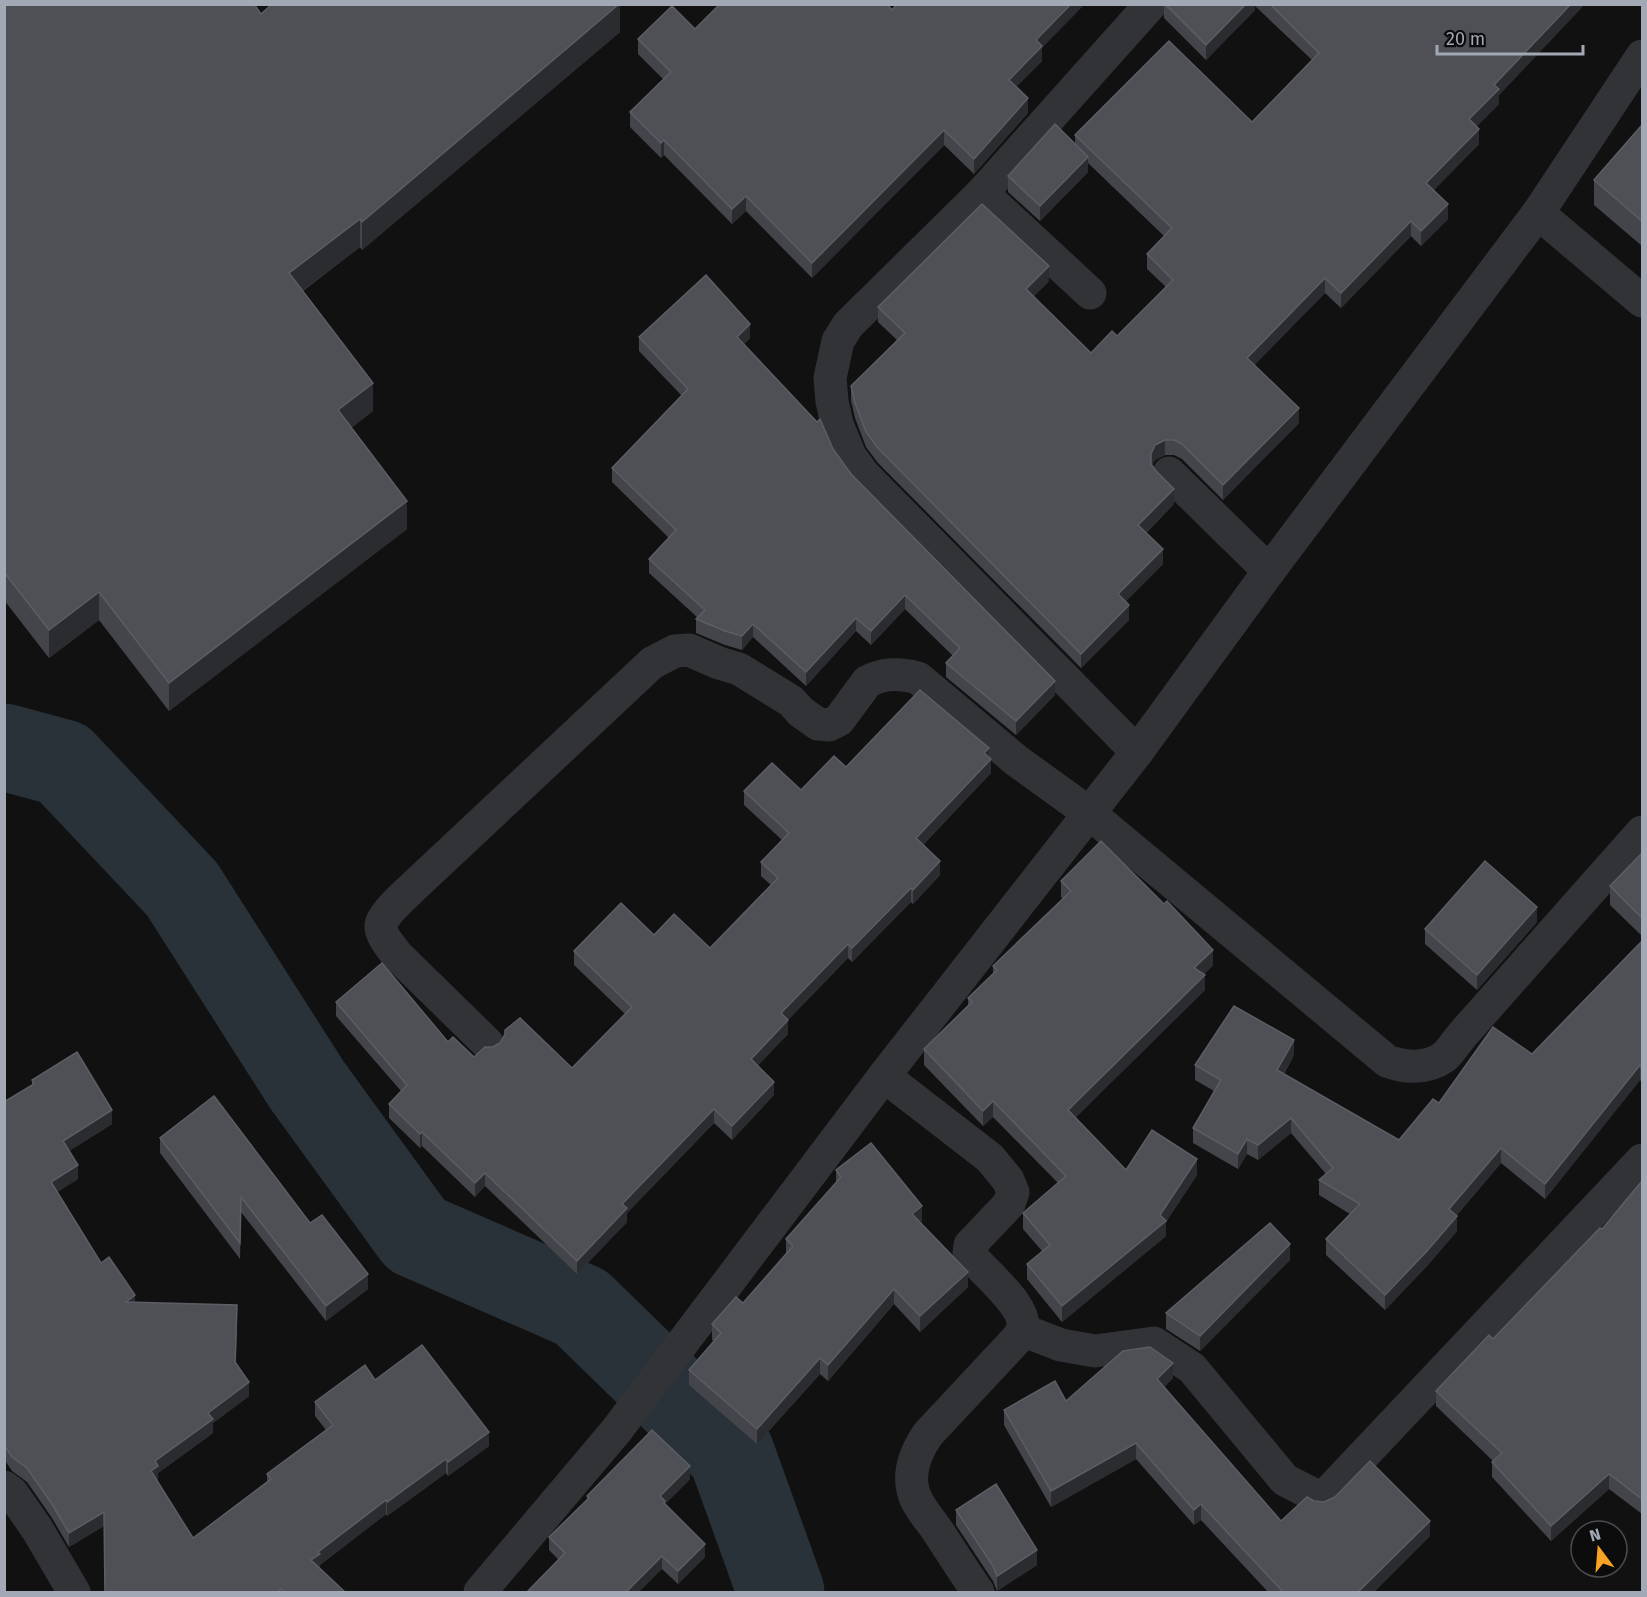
<svg xmlns="http://www.w3.org/2000/svg" width="1647" height="1597" viewBox="0 0 1647 1597" font-family="'Fira Sans',sans-serif">
	<rect width="100%" height="100%" fill="#111112"/>
	<g fill="none" stroke-linecap="round" stroke-linejoin="round">
		<polyline stroke="#293238" stroke-width="87" points="4,747 63,763 182,889 307,1085 416,1235 581,1307 731,1453 781,1592"/>
		<g stroke="#323337" stroke-width="33">
			<polyline points="982,193 1090,293"/>
			<polyline points="1538,213 1642,301"/>
			<polyline points="1169,473 1269,571"/>
			<polyline points="1137,752 864,475 850,456 837,424 832,401 830,378 838,341 848,325 982,193 1151,4"/>
			<path d="M487,1043L397,955C392,948 380,935 381,925C382,915 404,896 412,888L652,663L675,651L689,650L719,663L739,669L791,701L801,712L818,724L829,725L839,720L867,682C882,673 901,673 918,678L1017,761L1089,813L1387,1061C1405,1068 1427,1069 1444,1057C1451,1051 1457,1041 1463,1034L1642,832"/>
			<path d="M884,1076L990,1158L1008,1180L1013,1192L1009,1204L970,1245L969,1253C981,1271 1030,1307 1022,1330C1021,1334 1017,1339 1014,1342L928,1434C917,1450 908,1470 913,1490C916,1505 929,1518 937,1530C951,1551 964,1572 978,1592"/>
			<polyline points="1022,1330 1061,1345 1095,1351 1154,1343 1192,1368 1285,1480 1322,1499 1642,1160"/>
			<polyline points="4,1487 12,1493 37,1529 74,1592"/>
			<polyline points="480,1592 616,1431 884,1076 1137,752 1269,571 1538,213 1642,56"/>
		</g>
	</g>
	<g fill="#44454a">
		<polygon points="4,4 261,14 620,32 362,250 360,247 303,291 373,411 351,428 407,529 169,711 99,620 49,658 4,600"/>
		<polygon points="1164,4 1585,4 1499,95 1499,104 1477,126 1479,144 1433,191 1448,219 1421,246 1411,236 1341,308 1325,293 1254,365 1299,423 1223,500 1182,459 1174,455 1165,455 1155,460 1152,466 1174,504 1146,533 1163,564 1125,602 1129,620 1081,668 878,463 866,447 855,418 851,401 851,386 897,340 878,322 878,307 1049,281 1033,297 1091,353 1117,336 1166,287 1147,269 1147,254 1164,236 1088,163 1088,172 1040,221 1008,192 1008,176 1075,144 1075,135 1252,122 1312,60 1255,6 1255,10 1206,60 1164,18"/>
		<polygon points="892,10 1042,48 1042,61 1016,87 1028,113 974,174 944,145 812,278 746,211 732,224 664,155 661,158 630,127 630,112 663,79 638,54 638,39 695,29"/>
		<polygon points="1642,125 1642,246 1594,205 1594,180"/>
		<polygon points="639,337 750,338 744,344 833,449 851,474 1055,695 1016,735 946,677 946,663 953,656 905,609 871,645 856,631 806,686 753,637 742,650 725,645 696,633 696,619 698,618 649,573 649,559 669,538 612,482 612,468 682,396 639,351"/>
		<polygon points="989,758 991,773 923,845 940,875 913,904 911,902 852,962 848,958 788,1020 788,1034 758,1065 774,1095 732,1140 714,1123 627,1213 627,1222 577,1274 485,1186 475,1197 422,1146 420,1148 389,1118 389,1104 401,1091 336,1016 336,1002 448,1042 474,1057 572,1068 625,1014 574,965 574,951 654,935 710,948 771,885 761,876 761,862 782,840 744,805 744,791 801,790 846,767"/>
		<polygon points="1642,853 1642,936 1610,905 1610,886"/>
		<polygon points="1061,881 1213,965 1204,974 1205,990 1075,1118 1126,1170 1197,1175 1166,1222 1166,1236 1062,1322 1027,1279 1027,1264 1042,1251 1023,1229 1023,1213 1058,1183 993,1117 983,1126 924,1065 924,1049 968,1006 968,998 993,974 993,966 1063,899 1061,897"/>
		<polygon points="1537,922 1477,990 1425,944 1425,929"/>
		<polygon points="1642,941 1642,1083 1640,1080 1545,1199 1501,1163 1457,1215 1457,1231 1427,1266 1385,1310 1326,1255 1326,1239 1350,1214 1319,1195 1319,1180 1326,1174 1291,1133 1258,1160 1247,1154 1238,1169 1193,1143 1193,1128 1214,1091 1195,1080 1195,1065 1294,1055 1284,1074 1399,1140 1439,1103 1532,1054"/>
		<polygon points="32,1080 112,1124 69,1151 78,1179 57,1192 101,1263 135,1302 237,1319 236,1363 249,1396 213,1423 213,1433 158,1473 158,1480 157,1481 193,1538 267,1482 267,1474 326,1430 315,1416 315,1402 375,1380 489,1446 448,1476 446,1473 387,1516 386,1514 320,1565 320,1568 346,1593 105,1593 104,1526 69,1547 52,1518 27,1482 12,1471 4,1459 4,1102 32,1085"/>
		<polygon points="160,1138 310,1223 368,1289 326,1321 241,1212 240,1259 160,1153"/>
		<polygon points="836,1170 922,1221 920,1223 968,1287 920,1332 894,1304 828,1381 820,1374 757,1444 689,1385 689,1370 714,1341 712,1340 712,1324 743,1303 786,1254 786,1239 836,1183"/>
		<polygon points="1642,1181 1642,1514 1609,1489 1551,1541 1492,1477 1492,1462 1493,1461 1436,1406 1436,1391 1493,1339 1602,1229"/>
		<polygon points="1290,1260 1200,1351 1166,1329 1166,1313"/>
		<polygon points="1173,1378 1164,1387 1281,1521 1314,1501 1430,1536 1373,1593 1269,1593 1201,1520 1194,1525 1136,1459 1051,1507 1004,1425 1004,1410 1066,1401"/>
		<polygon points="690,1479 665,1504 705,1557 678,1584 662,1569 559,1560 549,1550 549,1537 587,1499 587,1496"/>
		<polygon points="956,1510 1037,1565 997,1591 993,1581 956,1525"/>
	</g>
	<g fill="#2b2c2f">
		<polygon points="620,4 620,32 362,250 362,222"/>
		<polygon points="1071,4 1085,4 1042,48 1042,61 1009,94 1009,80 1036,40"/>
		<polygon points="1246,4 1255,4 1255,10 1206,60 1206,45"/>
		<polygon points="1571,4 1585,4 1499,95 1499,104 1469,134 1469,119 1494,85"/>
		<polygon points="1028,98 1028,113 974,174 974,159"/>
		<polygon points="1479,129 1479,144 1426,198 1426,183"/>
		<polygon points="944,130 944,145 812,278 812,263"/>
		<polygon points="664,140 664,155 661,158 661,143"/>
		<polygon points="1088,157 1088,172 1040,221 1040,206"/>
		<polygon points="746,196 746,211 732,224 732,209"/>
		<polygon points="1448,204 1448,219 1421,246 1421,231"/>
		<polygon points="360,219 360,247 289,301 289,273"/>
		<polygon points="1411,221 1411,236 1341,308 1341,293"/>
		<polygon points="1049,266 1049,281 1026,304 1026,289"/>
		<polygon points="1325,278 1325,293 1247,373 1247,358"/>
		<polygon points="750,324 750,338 737,350 737,337"/>
		<polygon points="373,383 373,411 338,438 338,410"/>
		<polygon points="1299,408 1299,423 1223,500 1223,485"/>
		<polygon points="1165,440 1165,455 1155,460 1151,469 1151,454 1155,445"/>
		<polygon points="1174,489 1174,504 1138,540 1138,525"/>
		<polygon points="407,501 407,529 169,711 169,683"/>
		<polygon points="1163,549 1163,564 1118,609 1118,594"/>
		<polygon points="99,592 99,620 49,658 49,630"/>
		<polygon points="905,595 905,609 871,645 871,631"/>
		<polygon points="1129,605 1129,620 1081,668 1081,654"/>
		<polygon points="856,618 856,631 806,686 806,672"/>
		<polygon points="753,624 753,637 742,650 742,636"/>
		<polygon points="1055,681 1055,695 1016,735 1016,721"/>
		<polygon points="989,748 989,761 991,759 991,773 916,852 916,838"/>
		<polygon points="940,861 940,875 913,904 913,890"/>
		<polygon points="911,888 911,902 852,962 852,948"/>
		<polygon points="1537,907 1537,922 1477,990 1477,975"/>
		<polygon points="848,944 848,958 781,1027 781,1013"/>
		<polygon points="1213,950 1213,965 1194,984 1194,968"/>
		<polygon points="1205,975 1205,990 1068,1125 1068,1110"/>
		<polygon points="788,1020 788,1034 751,1073 751,1059"/>
		<polygon points="1294,1040 1294,1055 1277,1085 1277,1070"/>
		<polygon points="1640,1065 1640,1080 1545,1199 1545,1184"/>
		<polygon points="774,1082 774,1095 732,1140 732,1126"/>
		<polygon points="993,1101 993,1117 983,1126 983,1111"/>
		<polygon points="714,1109 714,1123 627,1213 627,1222 577,1274 577,1261 622,1204"/>
		<polygon points="112,1110 112,1124 63,1155 63,1141"/>
		<polygon points="1291,1118 1291,1133 1258,1160 1258,1145"/>
		<polygon points="422,1132 422,1146 420,1148 420,1134"/>
		<polygon points="1247,1139 1247,1154 1238,1169 1238,1154"/>
		<polygon points="1501,1148 1501,1163 1449,1224 1449,1209"/>
		<polygon points="1197,1159 1197,1175 1166,1222 1166,1236 1062,1322 1062,1306 1160,1215"/>
		<polygon points="78,1165 78,1179 51,1196 51,1182"/>
		<polygon points="485,1173 485,1186 475,1197 475,1183"/>
		<polygon points="922,1206 922,1221 912,1229 912,1214"/>
		<polygon points="1457,1216 1457,1231 1427,1266 1385,1310 1385,1295"/>
		<polygon points="1290,1244 1290,1260 1200,1351 1200,1336"/>
		<polygon points="968,1272 968,1287 920,1332 920,1316"/>
		<polygon points="368,1274 368,1289 326,1321 326,1306"/>
		<polygon points="894,1289 894,1304 828,1381 828,1365"/>
		<polygon points="135,1295 135,1309 126,1302"/>
		<polygon points="820,1358 820,1374 757,1444 757,1429"/>
		<polygon points="1173,1363 1173,1378 1157,1395 1157,1379"/>
		<polygon points="249,1382 249,1396 213,1423 213,1433 158,1473 158,1480 151,1485 151,1471 155,1461 208,1413"/>
		<polygon points="489,1432 489,1446 448,1476 448,1462"/>
		<polygon points="1136,1443 1136,1459 1051,1507 1051,1491"/>
		<polygon points="446,1459 446,1473 387,1516 387,1502"/>
		<polygon points="690,1466 690,1479 665,1504 665,1514 660,1496"/>
		<polygon points="1609,1474 1609,1489 1551,1541 1551,1526"/>
		<polygon points="386,1500 386,1514 320,1565 320,1568 311,1560 318,1552"/>
		<polygon points="1201,1504 1201,1520 1194,1525 1194,1510"/>
		<polygon points="104,1512 104,1526 69,1547 69,1533"/>
		<polygon points="1430,1521 1430,1536 1373,1593 1357,1593"/>
		<polygon points="705,1544 705,1557 678,1584 678,1571"/>
		<polygon points="1037,1550 1037,1565 997,1591 997,1576"/>
		<polygon points="662,1556 662,1569 638,1593 625,1593"/>
	</g>
	<g fill="#4e5055" stroke="#5b5e64" stroke-width="1.5">
		<polygon points="4,4 254,4 261,14 272,4 619,4 362,222 360,219 289,273 373,383 338,410 407,501 169,683 99,592 49,630 4,572"/>
		<polygon points="720,4 887,4 892,10 897,4 1071,4 1036,40 1042,46 1009,80 1028,98 974,159 944,130 812,263 746,196 732,209 664,140 661,143 630,112 671,72 638,39 672,6 695,29"/>
		<polygon points="1165,4 1246,4 1206,45"/>
		<polygon points="1270,4 1571,4 1494,85 1499,89 1469,119 1479,129 1426,183 1448,204 1421,231 1411,221 1341,293 1325,278 1247,358 1299,408 1223,485 1182,444 1174,440 1165,440 1155,445 1151,454 1151,464 1156,471 1174,489 1138,525 1163,549 1118,594 1129,605 1081,654 878,448 866,432 855,403 851,386 905,333 878,307 982,204 1049,266 1026,289 1091,353 1112,331 1117,336 1173,280 1147,254 1172,228 1075,135 1169,41 1252,122 1319,53"/>
		<polygon points="1055,124 1088,157 1040,206 1008,176"/>
		<polygon points="1642,125 1642,221 1594,180"/>
		<polygon points="706,275 750,324 737,337 817,422 820,419 833,449 851,474 1055,681 1016,721 946,663 960,648 905,595 871,631 856,618 806,672 753,624 742,636 725,631 696,619 705,610 649,559 676,530 612,468 688,389 639,337"/>
		<polygon points="920,690 989,748 984,753 991,759 916,838 940,861 913,890 911,888 852,948 848,944 781,1013 788,1020 751,1059 774,1082 732,1126 714,1109 622,1204 627,1208 577,1261 485,1173 475,1183 422,1132 420,1134 389,1104 407,1085 336,1002 382,963 448,1042 453,1037 474,1057 485,1047 493,1047 500,1043 505,1034 505,1030 520,1018 572,1068 632,1007 574,951 621,903 654,935 674,914 710,948 778,878 761,862 789,833 744,791 772,763 801,790 834,756 846,767"/>
		<polygon points="1101,841 1164,904 1167,901 1213,950 1194,968 1205,975 1068,1110 1126,1170 1152,1130 1197,1159 1160,1215 1166,1221 1062,1306 1027,1264 1050,1245 1023,1213 1066,1176 993,1101 983,1111 924,1049 972,1002 968,998 997,970 993,966 1071,891 1061,881"/>
		<polygon points="1642,853 1642,918 1610,886"/>
		<polygon points="1485,861 1537,907 1477,975 1425,929"/>
		<polygon points="1642,941 1642,1068 1640,1065 1545,1184 1501,1148 1449,1209 1457,1216 1427,1251 1385,1295 1326,1239 1360,1204 1319,1180 1333,1168 1291,1118 1258,1145 1247,1139 1238,1154 1193,1128 1221,1080 1195,1065 1234,1006 1294,1040 1277,1070 1399,1140 1433,1099 1439,1103 1493,1027 1532,1054"/>
		<polygon points="77,1052 112,1110 63,1141 78,1165 51,1182 101,1263 109,1257 135,1295 126,1302 237,1305 235,1362 249,1382 208,1413 213,1419 155,1461 158,1466 151,1471 193,1538 271,1479 267,1474 333,1425 315,1402 365,1365 375,1380 422,1345 489,1432 448,1462 446,1459 387,1502 386,1500 318,1552 320,1554 311,1560 346,1593 285,1593 281,1589 276,1593 105,1593 104,1512 69,1533 52,1504 27,1468 12,1457 4,1445 4,1102 34,1084 32,1080"/>
		<polygon points="214,1096 310,1223 322,1215 368,1274 326,1306 241,1197 240,1243 160,1138"/>
		<polygon points="871,1143 922,1206 912,1214 968,1272 920,1316 894,1289 828,1365 820,1358 757,1429 689,1370 721,1333 712,1324 736,1297 743,1303 793,1246 786,1239 841,1177 836,1170"/>
		<polygon points="1642,1181 1642,1499 1609,1474 1551,1526 1492,1462 1502,1453 1436,1391 1489,1335 1493,1339 1600,1228 1602,1229"/>
		<polygon points="1270,1223 1290,1244 1200,1336 1166,1313"/>
		<polygon points="1150,1347 1173,1363 1157,1379 1281,1521 1307,1497 1314,1501 1324,1502 1335,1497 1370,1461 1430,1521 1357,1593 1284,1593 1201,1504 1194,1510 1136,1443 1051,1491 1004,1410 1055,1381 1066,1401 1123,1351"/>
		<polygon points="652,1430 690,1466 660,1496 665,1501 664,1503 705,1544 678,1571 662,1556 625,1593 526,1593 565,1553 549,1537 589,1498 587,1496"/>
		<polygon points="996,1484 1037,1550 997,1576 993,1566 956,1510"/>
	</g>
	<rect width="1647" height="1597" fill="none" stroke="#a2a8b4" stroke-width="12"/>
	<g transform="translate(1599 1549) rotate(344)"><circle r="28" fill="#0c0c0d" stroke="#484a50" stroke-width="1.5"/>
	<path d="M0-4.5L10 22L0 15L-10 22Z" fill="#f6a326"/>
	<text y="-9" font-size="16" font-weight="bold" text-anchor="middle" fill="#a2a8b4">N</text>
	</g>
	<path d="M1437 45v9h146v-9" fill="none" stroke="#a2a8b4" stroke-width="3"/>
	<text x="1446" y="45" font-size="18" fill="#a2a8b4" stroke="#0c0c0d" stroke-width="4.5" paint-order="stroke">20 m</text>
</svg>
